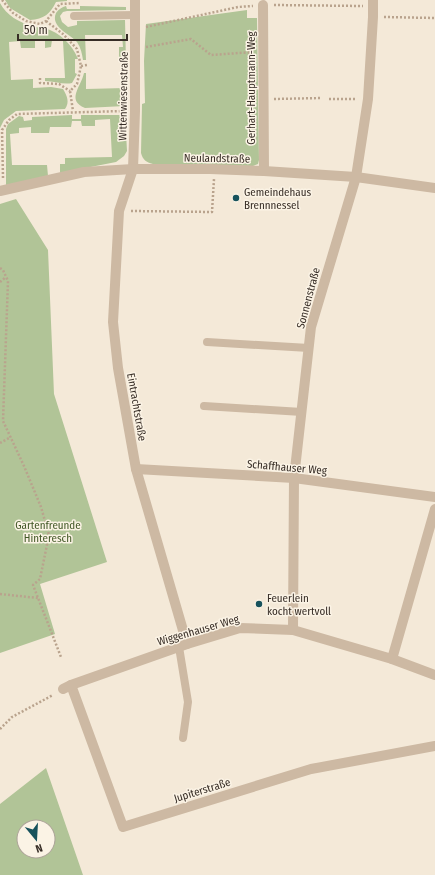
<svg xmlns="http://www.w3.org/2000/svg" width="435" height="875" viewBox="0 0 435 875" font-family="'Fira Sans Condensed',sans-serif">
	<rect width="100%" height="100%" fill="#f4e9d8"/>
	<g fill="#b1c497" fill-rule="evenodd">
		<path d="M5,0H67V1L56,2C50,14 44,19 30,20L10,8Z"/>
		<path d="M0,3C6,15 20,23 32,26C36,28 41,27 45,28C60,33 72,44 78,59H75V73L77,74L72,83C64,85 54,81 45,81V78H65L63,41L52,40L51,47L45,48V40L35,41V48H21L20,41L9,42L11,80L33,79V88L51,87L63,89C67,96 70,102 65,109L16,111L4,120L0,128Z"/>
		<path d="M66,6L67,9H80V6L126,7V10L67,11L63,12L60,16L62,22L68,27L77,25V21L125,20L126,62L119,61V47H123L122,35H85L86,60H83C82,54 81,48 77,42C70,34 50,27 56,13C59,9 62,7 66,6Z"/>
		<path d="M247,10V18H257L259,160L258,164L253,166L153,164C146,162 143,160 141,153L142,104L145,103L144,61L146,24Z"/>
		<path d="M84,73H86V89L125,88V106L85,108C66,100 81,87 84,73Z"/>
		<polygon points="72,115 72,119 81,119 81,115 125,115 127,151 124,156 116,162 60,173 60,164 65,164 65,158 112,157 110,119 95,120 95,126 82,126 81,121 72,121 71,127 50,127 49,133 31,133 31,127 19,128 19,133 10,134 12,165 47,165 48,176 6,186 6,129 8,124 19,116 23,117 24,121 32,120 32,117"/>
		<polygon points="16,199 48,250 54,394 107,562 40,584 55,634 0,653 0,204"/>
		<path d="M46,768L83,875H0V804ZM24,827H48V851H24Z"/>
	</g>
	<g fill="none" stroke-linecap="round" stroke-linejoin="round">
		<g stroke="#b9a38d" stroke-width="2.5" stroke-dasharray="2 2" stroke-linecap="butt">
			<polyline points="2,0 13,13 26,21 40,24 46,21 60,4 80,3"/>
			<polyline points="274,5 363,6"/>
			<polyline points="384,17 435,18"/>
			<polyline points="46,21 63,34 77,49 81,66 77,84 70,91 73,111"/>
			<polyline points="146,27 238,7 253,6"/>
			<polyline points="146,47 191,39 211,55 253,52"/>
			<polyline points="81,66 87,65"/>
			<polyline points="40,78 40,83 59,84 70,91"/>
			<polyline points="274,99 322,98"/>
			<polyline points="329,99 356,99"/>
			<polyline points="3,178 2,130 9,120 17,114 124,111"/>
			<polyline points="131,211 212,212 214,179"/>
			<polyline points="0,268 3,270 8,281 3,421 24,466 41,507 49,535 40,579 33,585 61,657"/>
			<polyline points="0,282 6,277"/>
			<polyline points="0,443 11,437"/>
			<polyline points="0,594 38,598"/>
			<polyline points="0,729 12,717 53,695"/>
		</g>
		<g stroke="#cdb9a3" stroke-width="8">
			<polyline points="74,16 135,15"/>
			<polyline points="207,342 309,348"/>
			<polyline points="204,406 302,412"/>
			<polyline points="179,647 188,702 183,738"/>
		</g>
		<g stroke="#cdb9a3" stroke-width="10">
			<polyline points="135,0 135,111 133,169 119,211 113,322 118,368 136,469 187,644"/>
			<polyline points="263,5 264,171"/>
			<polyline points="0,191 84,172 133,169 210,169 264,171 356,177 435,188"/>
			<polyline points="136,469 294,478 435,497"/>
			<polyline points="293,630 294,478 311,327 356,177 368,99 373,17 373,0"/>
			<polyline points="392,659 435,509"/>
			<polyline points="71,685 123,827 311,769 435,746"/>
			<polyline points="63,689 71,685 187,644 240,628 293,630 392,659 435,675"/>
		</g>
	</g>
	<g fill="#17525c" stroke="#fbf3e5" stroke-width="1.5">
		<circle cx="236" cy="198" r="4"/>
		<circle cx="259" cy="604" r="4"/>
	</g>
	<g text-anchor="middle" stroke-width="3" stroke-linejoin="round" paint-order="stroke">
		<g font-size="11" fill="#372d26" stroke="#fbf3e5">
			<text transform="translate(251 88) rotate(-90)" y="4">Gerhart-Hauptmann-Weg</text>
			<text transform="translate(123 96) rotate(-89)" y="4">Wittenwiesenstraße</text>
			<text transform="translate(217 158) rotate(1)" y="4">Neulandstraße</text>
			<text transform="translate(308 298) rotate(-75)" y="4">Sonnenstraße</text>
			<text transform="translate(137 407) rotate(80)" y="4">Eintrachtstraße</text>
			<text transform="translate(287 467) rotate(5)" y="4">Schaffhauser Weg</text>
			<text transform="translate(198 630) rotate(-16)" y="4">Wiggenhauser Weg</text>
			<text transform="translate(202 790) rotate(-17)" y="4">Jupiterstraße</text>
		</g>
		<g font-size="11" fill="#372d26" stroke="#fbf3e5" text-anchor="start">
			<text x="244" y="196">Gemeindehaus<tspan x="244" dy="13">Brennnessel</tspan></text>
			<text x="267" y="602">Feuerlein<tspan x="267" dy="13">kocht wertvoll</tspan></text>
		</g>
		<g font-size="11" fill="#425827" stroke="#fbf3e5">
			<text x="48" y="529">Gartenfreunde<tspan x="48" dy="13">Hinteresch</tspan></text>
		</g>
	</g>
	<g transform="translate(36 839) rotate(162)"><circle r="19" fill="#fbf3e5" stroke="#ada499"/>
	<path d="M0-3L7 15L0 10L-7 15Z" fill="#17525c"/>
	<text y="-6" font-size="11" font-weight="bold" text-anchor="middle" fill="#372d26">N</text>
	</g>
	<path d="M18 34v6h109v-6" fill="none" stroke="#372d26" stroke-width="2"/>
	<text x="24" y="34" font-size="12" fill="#372d26" stroke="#fbf3e5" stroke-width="3" paint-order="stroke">50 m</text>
</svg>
